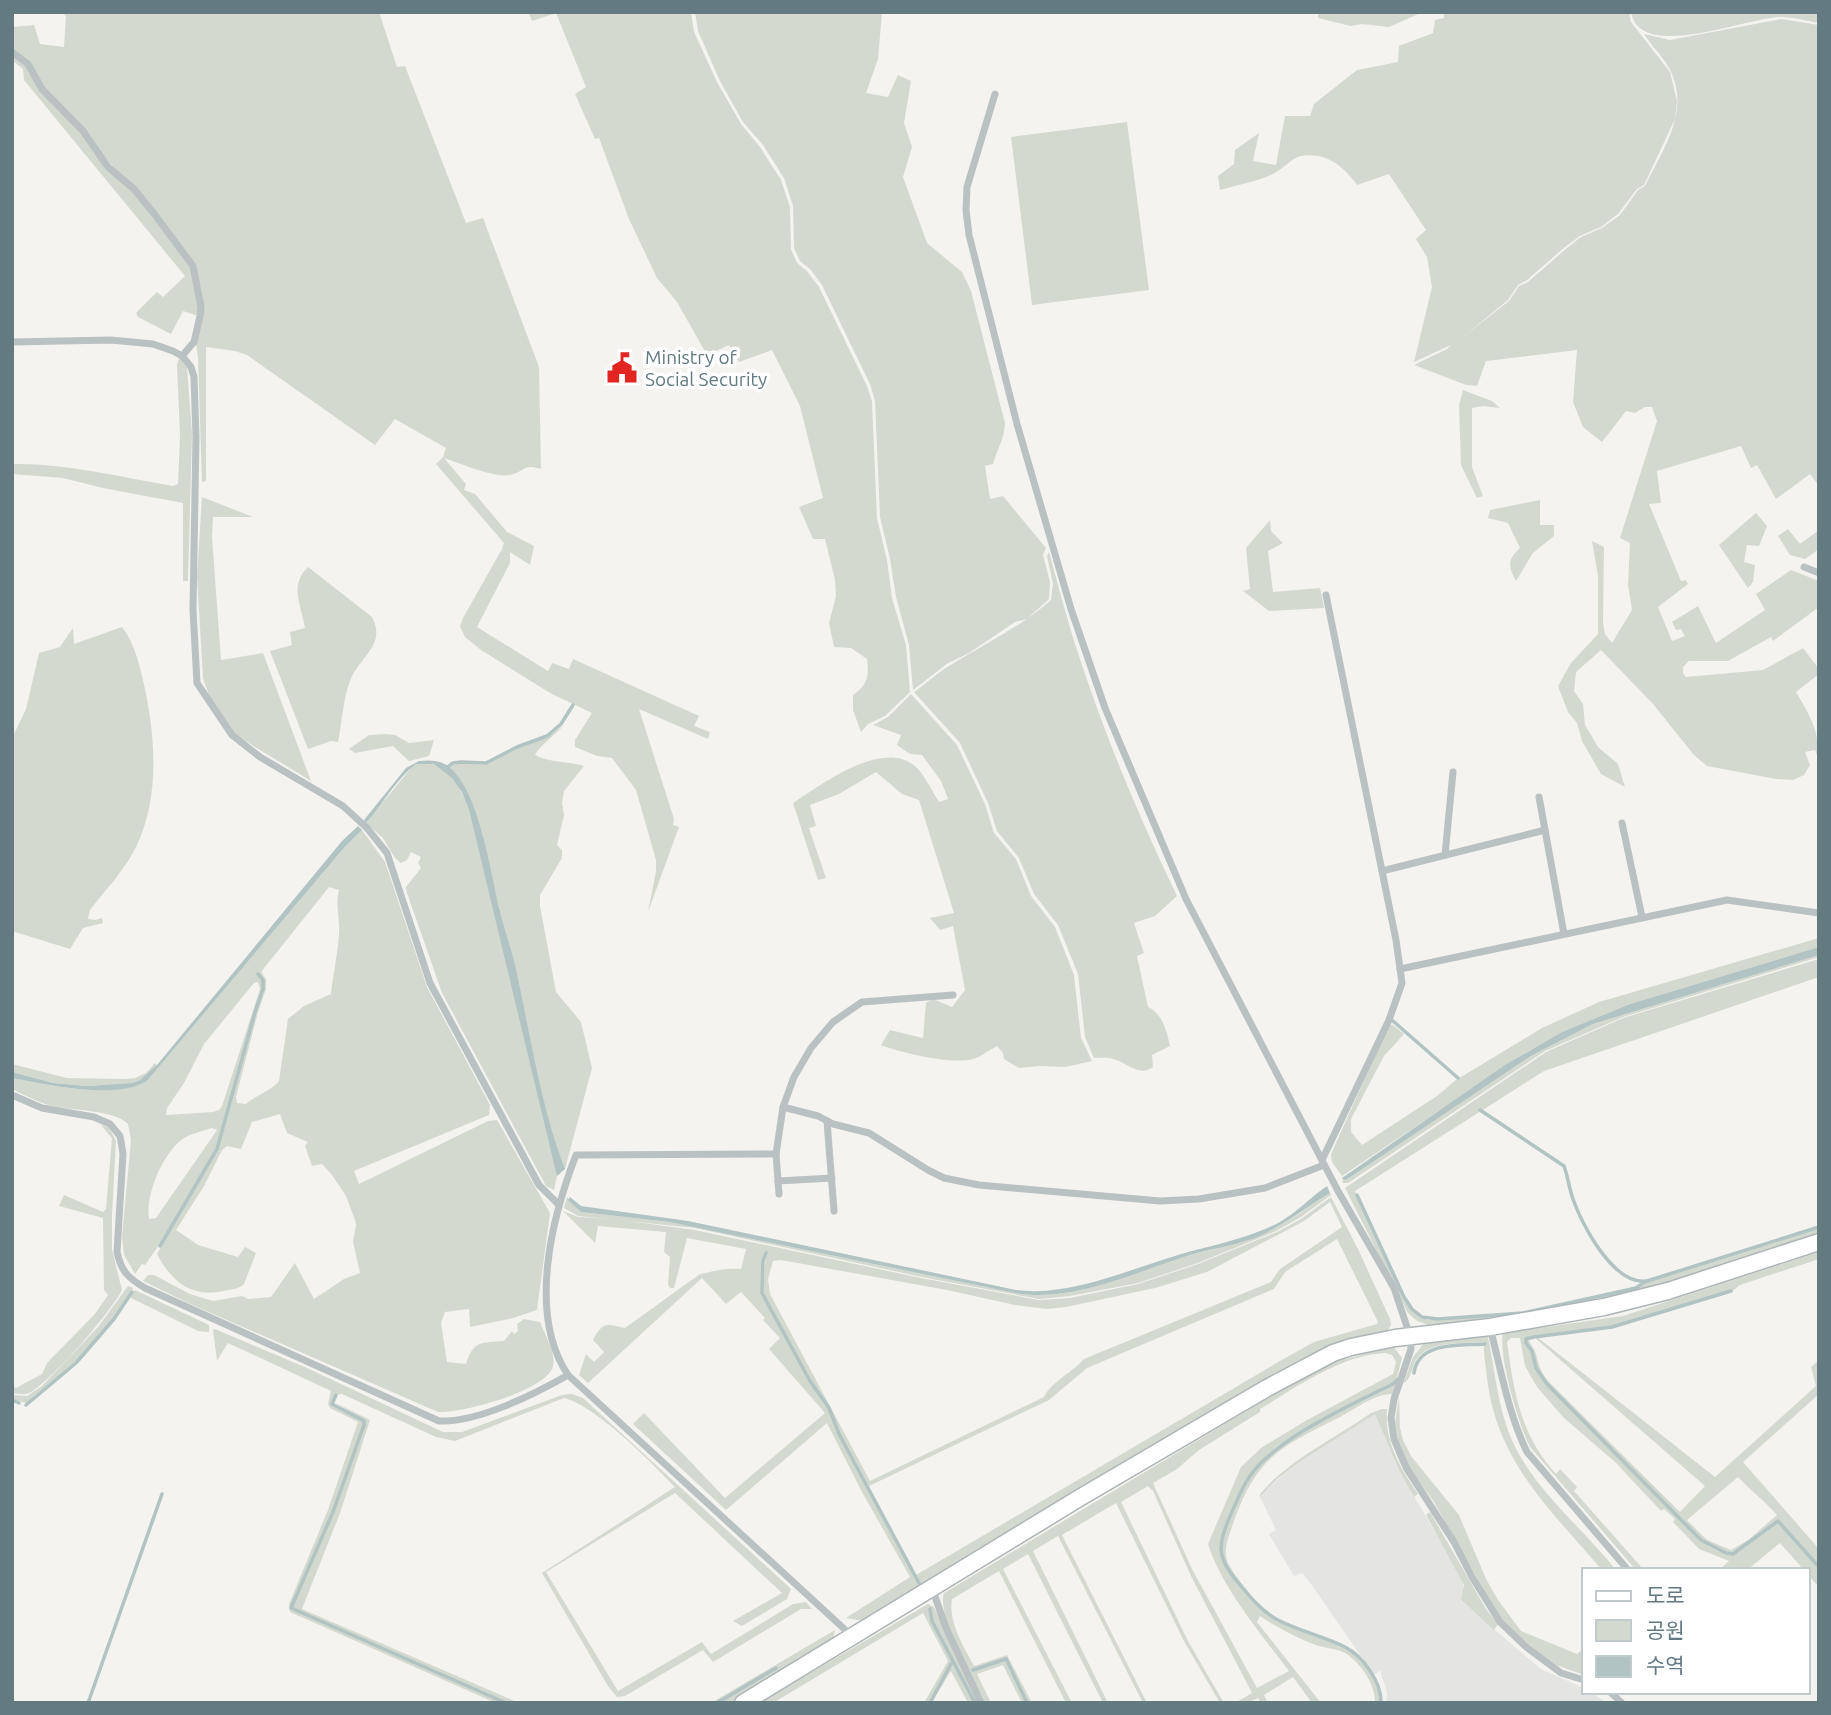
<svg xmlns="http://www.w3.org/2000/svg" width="1831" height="1715" viewBox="0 0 1831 1715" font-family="Ubuntu,'Noto Sans KR',sans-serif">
	<rect width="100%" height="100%" fill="#f4f3ef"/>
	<polygon fill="#e4e4e3" points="1375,1413 1399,1470 1462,1579 1464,1590 1461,1601 1541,1669 1579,1686 1584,1689 1584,1692 1590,1692 1607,1703 1386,1703 1387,1693 1380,1670 1374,1675 1311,1584 1302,1573 1294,1576 1269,1534 1276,1530 1260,1497 1278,1479 1301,1461"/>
	<g fill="#d4d9cf" fill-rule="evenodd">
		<path d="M61,12H379L397,67L405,66L466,223L483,218L539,367L541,469C522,463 525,472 510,475C493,478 460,463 444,458L466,484L464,490L475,494L507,532L534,546L530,565L510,552V563L477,627L548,671L552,663L569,669L573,659L699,716L694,726L710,732L708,739L639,709L674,819L673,825L679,827L648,912L656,871V860L636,790L612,758L597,756L575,747V740L592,713L550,693L481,650L465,637L460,626L463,618L502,549L504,543L436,464L443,457L446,448L395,419L375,445L247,355L235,351L206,347V481L202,482L198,358L196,343L202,316L197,272L123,178L12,50V27L34,25L40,44L64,47L66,16Z"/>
		<path d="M528,12H691L694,32L717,82L741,124L760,147L781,180L790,207L791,249L797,263L807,271L819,287L867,386L872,401L877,518L887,560L892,598L906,645L910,692L885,716L868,724L861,732L853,710V695C868,684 869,677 867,659L851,648L834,647L829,623L836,596L835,580L825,539H813L799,507L823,498L800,406L772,350L739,362L729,345L707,355L677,302L657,278L629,219L599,138L595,139L575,94L586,87L556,13L532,21Z"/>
		<path d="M695,12H882L878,59L866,93L888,97L898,75L911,81L904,123L912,147L903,177L927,243L962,272L971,291L1005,423C1004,441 997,449 993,464L985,466L990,499L1003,496L1046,548L1043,555L1050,582L1049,599L1027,619L1015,622L969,653L948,663L913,690L909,645L896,597L890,559L880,517L875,401L870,384L822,285L810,269L800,261L794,248L793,206L784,178L763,145L743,122L720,81L698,31Z"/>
		<polygon points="1318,12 1423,12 1389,27 1362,24 1351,26 1318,18"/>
		<path d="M1444,12H1629L1631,22L1670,72L1677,101L1675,119L1644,185L1637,189L1618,214L1601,227L1580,236L1565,247L1527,280L1518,285L1508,300L1464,336L1509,301L1519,286L1528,282L1567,248L1581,237L1602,228L1620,215L1638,190L1645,186C1662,151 1689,114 1672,74C1666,59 1652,47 1644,34L1670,40L1781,19L1819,25V486L1810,474L1776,499L1757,465L1751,468L1741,446L1657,471L1661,503L1649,504L1681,581L1686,580L1688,584L1658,607L1672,641L1685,636L1681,629L1676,630L1672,622L1698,606L1716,643L1765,610L1756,594L1791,570L1819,581V607L1773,641L1771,637L1728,661H1689L1683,667V673L1686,677L1763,670L1803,648L1819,669V674L1796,692C1811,717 1819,731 1819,760L1815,750L1805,752L1810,765L1804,775L1793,780L1776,779L1707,766L1694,755L1653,704L1601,650L1576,672L1574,691L1583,704L1585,725L1598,747L1618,764L1625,787L1601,774L1582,741L1577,723L1568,712L1558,686L1571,663L1598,634V576L1592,541L1604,547L1603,623L1605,634L1612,643L1632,610L1628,585L1630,543L1620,538L1657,421L1652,407H1645L1635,413L1626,411L1602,442L1583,427L1573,402L1577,350L1486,361L1477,386L1466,385L1414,365L1447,349L1451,345L1414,362L1432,287L1427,257L1416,239L1426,230L1389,174L1357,185C1343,166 1327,152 1301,156C1292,158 1286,166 1278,171C1265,180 1236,185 1220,190L1218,176L1234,164L1235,150L1259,133L1253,161L1276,165L1285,116H1310L1314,104L1357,70L1398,62L1399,46L1433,33L1435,20L1444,18Z"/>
		<path d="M1631,12H1819V23C1807,21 1793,17 1781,17C1747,17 1640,63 1631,12Z"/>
		<polygon points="12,53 27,65 36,82 127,185 192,267 201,307 198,316 183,311 171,334 138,317 136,313 157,292 163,297 185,276 24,80 23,69 12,60"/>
		<polygon points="1127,122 1149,290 1032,305 1011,137"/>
		<path d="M179,358L187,368L192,433L188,581H183V503L103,488L63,478L12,474V464C66,463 120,477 173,486L178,484L180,435L177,365Z"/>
		<polygon points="1463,390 1492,401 1500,408 1483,406 1472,408 1472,467 1483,496 1477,498 1461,465 1459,405"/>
		<polygon points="202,497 253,517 213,517 212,537 221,660 263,653 311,781 239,737 232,731 210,698 203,678 197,577"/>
		<path d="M1540,500V525H1554V536L1533,553L1516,581C1508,566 1507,560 1520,548L1508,523L1488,518L1490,510Z"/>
		<polygon points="1756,513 1767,526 1759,546 1747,545 1744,562 1755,565 1753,582 1748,588 1719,545"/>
		<polygon points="1270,520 1271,531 1283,543 1268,551 1273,592 1320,588 1324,608 1269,611 1243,591 1250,589 1246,548"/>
		<polygon points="1788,529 1800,544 1819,530 1819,549 1805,559 1790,555 1778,536"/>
		<path d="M1049,552C1059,588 1068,624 1080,659C1107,741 1140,819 1177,896L1155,916L1134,923L1144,953L1137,956L1148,1007C1163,1014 1167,1032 1170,1046L1152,1055L1153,1067C1139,1077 1129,1064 1116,1060C1109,1057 1102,1058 1094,1058L1085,1037L1078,974L1058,925L1034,894L1019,858L997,831L988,803L960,743L914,692C926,684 937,673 949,666C984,644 1021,627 1051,600L1053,584L1047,556Z"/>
		<path d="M308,567L372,617C387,645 359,657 350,681C343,699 342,723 338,742L331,741L308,749L270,651L292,645L290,632L305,628C301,604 289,585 308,567Z"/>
		<path d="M122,627C133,641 138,659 142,676C155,730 161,794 137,845C126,869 106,889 90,910L88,919L95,920L102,918L103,923L83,928L70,949L12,931V738L26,709L39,653L60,647L73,628L74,644Z"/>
		<path d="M911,694L957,745L985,804L994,833L1016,859L1031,896L1055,927L1074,975L1081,1038L1092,1061L1065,1067L1040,1066L1019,1068L1004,1059L1003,1053L997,1046C989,1050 981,1057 973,1059C953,1065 901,1053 881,1045L890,1030L923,1038L926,1003L933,999L952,1007L965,990L953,926L940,930L930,918L954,913L919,800L902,794L876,772L839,794L810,805L816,826L809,828L826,878L818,880L793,803C821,785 886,735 918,769C926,778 932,791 939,802L948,799L941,781L922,755L910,754L897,745L901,735L873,725L888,717Z"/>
		<path d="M563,726C554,736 541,744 535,755C549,763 568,761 584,766L564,791L562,803L564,815L557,845L562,850V858L540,895V906L556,992L581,1022L592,1068L565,1169C540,1107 531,1038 517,973C513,952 505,932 500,911C488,862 484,806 449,767L459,763L485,765L518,748L547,737Z"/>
		<polygon points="386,734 395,735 409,743 434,740 429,756 409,761 393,746 355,753 349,749 369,735"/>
		<path d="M428,762C450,767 463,791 469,810L554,1155L557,1176L554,1190L546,1186L442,993L407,893L406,887L421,868L418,863L421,857L411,852L407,860L401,863L395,858L383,838L366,823L411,768L416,764Z"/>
		<path d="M362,830L385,862L427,987L490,1105L489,1115L354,1171L359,1184L488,1121L497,1120L550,1213L537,1310L513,1318L470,1327L469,1309L445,1312L441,1323L447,1362L466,1364C474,1340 480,1343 504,1341L512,1331L514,1334L518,1331L517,1324L524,1319L540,1322C545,1335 558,1356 552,1369C541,1392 462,1413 438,1412L188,1303L143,1281L148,1275H154L190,1294L213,1301L242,1296L248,1299L271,1297L295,1263L314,1299L344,1279L360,1273L353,1242L356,1225L355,1220L346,1196L332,1175L322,1164L312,1166L305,1146L308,1142L287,1133L280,1114L252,1122L241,1149L227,1146L222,1150L204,1186L176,1230L198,1245L238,1257L245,1247L256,1253L244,1284C239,1289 232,1289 224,1291C191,1298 172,1282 157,1254L218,1149L256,1012L264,990V980L259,974L264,984L263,989L254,1011L216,1148L159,1245L145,1265L142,1264L135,1274L124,1255L122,1237L131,1140L128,1124C113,1109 70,1111 48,1105C36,1101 24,1095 12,1089V1078C52,1086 110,1099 147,1081L343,849ZM329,887L339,890C335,904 340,918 339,933C338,953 333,974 331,994L304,1006L288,1019L279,1081C271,1091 256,1095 246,1104L237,1103L236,1097L258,1012L266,989V979L261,972ZM258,982L260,989L222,1106L219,1110L213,1112L166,1115L167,1108L184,1083L204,1044L254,983ZM212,1128L217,1130L156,1218L149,1219C145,1195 164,1149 186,1137C193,1133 204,1131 212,1128Z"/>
		<polygon points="1819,938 1819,947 1630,1004 1562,1032 1522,1055 1342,1176 1332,1162 1331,1154 1389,1025 1393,1025 1404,1034 1384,1056 1351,1119 1351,1132 1362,1145 1437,1096 1456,1080 1542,1028 1599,1002"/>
		<polygon points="1819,955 1819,957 1623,1017 1545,1051 1348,1183 1343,1183 1342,1178 1345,1180 1349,1178 1531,1056 1593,1024"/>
		<path d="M1819,959V977L1544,1071L1355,1191L1403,1297L1415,1313L1428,1320L1523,1314L1636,1289L1647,1282L1819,1228V1235C1747,1258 1676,1284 1603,1301C1546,1314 1486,1319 1428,1325L1417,1321L1408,1313L1345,1188L1546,1052L1623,1018Z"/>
		<polygon points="155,1063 157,1066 140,1080 132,1083 87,1086 53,1083 12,1072 12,1064 67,1078 124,1079 135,1078 146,1073"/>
		<path d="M92,1121L109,1128L116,1141L112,1215V1250L122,1290C111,1312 50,1383 29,1393C23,1395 18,1394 12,1393V1386L16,1388L42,1374L47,1363L95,1314L108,1295L104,1290L103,1218L59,1206L64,1195L103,1212L106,1209L112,1138L101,1125Z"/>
		<path d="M1330,1193L1331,1195L1301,1217L1276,1231L1198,1263L1138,1283L1070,1296L1039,1299L922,1277L695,1228L578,1216L564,1208L567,1197L581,1212L669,1222L1015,1293C1073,1303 1136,1272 1190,1255C1215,1248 1243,1244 1267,1232C1290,1222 1309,1206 1330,1193Z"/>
		<path d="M1331,1197L1358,1249L1390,1319L1391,1325L1388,1330L1351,1339L1312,1355L1013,1529L863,1621L846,1618L910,1577L862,1492L827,1423L726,1510L633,1424L644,1413L725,1498L825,1413L769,1349L780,1338L763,1320L765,1318L741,1292L726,1304L702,1278L588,1383L579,1375L586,1354L594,1362L604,1352L593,1340C603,1321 606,1324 625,1328L700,1274C716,1271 723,1268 741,1269L746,1249L687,1238L674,1288H670L668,1285L670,1257L664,1252L666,1232L598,1226L595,1243L563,1211L578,1217L613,1219L695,1230L921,1278L1039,1300L1070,1298L1138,1284L1198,1264L1277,1232L1301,1219ZM1330,1202L1342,1227L1280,1269L1271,1282L1084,1359C1072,1373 1052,1381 1044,1397L870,1481L770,1294L768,1279L773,1261L781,1260L947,1290L1015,1305L1047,1309L1066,1307L1155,1288L1207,1272L1304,1221ZM1337,1239L1378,1322L1377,1324L1314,1342L1280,1361L916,1575L919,1584L838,1435L826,1404L809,1381L762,1293V1261L766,1253L763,1293L810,1380L827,1403L840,1434L869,1486L1049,1400L1087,1368L1274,1289L1285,1272Z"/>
		<path d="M1819,1252V1259L1740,1285L1731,1292L1612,1327L1537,1337L1715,1477L1816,1386L1811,1367L1819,1360V1394L1743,1462L1819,1549V1566L1779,1520L1733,1553L1726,1552L1702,1540L1548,1384L1537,1368L1533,1350L1525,1339V1343L1531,1351L1535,1368L1546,1385L1701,1541C1713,1548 1725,1558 1739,1552L1778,1522L1819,1568V1587L1808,1575V1570H1804L1780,1543L1747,1570H1719L1729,1561L1699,1549L1673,1522L1675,1519L1664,1509L1661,1511L1615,1462L1564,1418L1537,1387L1525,1366L1520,1338H1511L1507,1342C1514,1392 1520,1434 1556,1474L1560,1469L1577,1487L1574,1491L1644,1570H1636L1530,1447C1519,1425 1498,1357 1503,1333L1623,1316ZM1534,1337L1705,1486L1680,1512L1548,1381C1540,1371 1539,1365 1536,1354C1534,1348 1530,1344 1528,1338ZM1738,1477C1751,1491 1765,1501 1777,1515L1748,1540L1731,1550L1707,1540L1687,1520Z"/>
		<path d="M128,1286L133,1288L131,1291C114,1317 96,1343 74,1364C59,1379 43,1390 29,1404L12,1399V1395L27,1396L42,1386L98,1327Z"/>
		<polygon points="135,1290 209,1325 209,1332 198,1331 129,1297"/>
		<path d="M215,1329L307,1368L443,1432H462L562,1395L572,1394L583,1398L791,1589L787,1599L742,1626L733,1621L782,1593L675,1493L546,1572L618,1691L702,1642L711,1654L793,1604L806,1602L812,1609H801L713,1662L703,1650L625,1696L617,1697L608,1686L542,1573L675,1487C652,1463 595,1405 564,1398L455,1441L436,1437L342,1394L335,1395L331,1405L363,1422V1425L333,1512L290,1609L504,1703H496L290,1612L289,1604L328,1510L358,1422L330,1408L328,1404L331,1391L228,1343L217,1361L213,1330Z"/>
		<path d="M1487,1333C1496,1373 1498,1418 1519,1454C1543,1497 1585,1531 1616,1570H1602C1550,1509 1497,1462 1487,1378C1486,1367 1483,1351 1484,1342C1462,1344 1429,1340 1416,1360C1411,1369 1412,1378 1403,1384L1413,1357L1425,1342Z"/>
		<path d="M1393,1346L1402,1358L1396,1381C1386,1388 1374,1392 1363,1398C1335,1412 1305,1427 1279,1445C1254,1463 1242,1487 1231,1514C1217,1546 1215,1558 1240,1586C1250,1598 1260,1611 1274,1619C1296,1632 1321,1637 1344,1647C1362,1656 1381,1683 1380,1703H1375C1376,1685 1360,1662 1345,1653C1335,1648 1323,1648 1313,1644C1295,1637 1276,1627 1260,1616L1257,1622L1321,1703H1312L1293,1677L1264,1695L1268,1703H1261L1258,1698L1247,1703H1235L1252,1693L1191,1576L1153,1491L1148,1486L1121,1502L1188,1641L1224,1703H1220L1185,1643L1116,1503L1062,1535L1147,1703H1143L1058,1536L1033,1551L1108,1703H1103L1028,1554L1003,1569L1072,1703H1066L999,1571L952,1599C948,1622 964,1647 974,1666L1007,1655L1032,1703H1028L1006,1658L972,1671L1005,1661L1025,1703H1022L1003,1665L977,1674L991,1703H984C973,1681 936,1614 944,1593L1263,1401L1335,1362ZM1385,1353L1392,1355L1396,1362L1393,1374L1307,1420L1261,1448L1241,1467L1208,1544C1222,1588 1261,1634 1289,1671L1257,1688L1192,1569L1153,1483L1177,1469L1199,1450L1260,1412V1409C1297,1387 1341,1355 1385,1353Z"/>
		<path d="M1395,1384L1392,1394C1373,1394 1354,1410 1338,1418C1280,1447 1257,1457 1234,1521C1230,1533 1222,1550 1228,1563C1234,1575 1245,1587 1253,1598C1219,1560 1214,1557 1235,1509C1239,1498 1244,1486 1251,1475C1282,1431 1350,1411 1395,1384Z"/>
		<polygon points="1399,1397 1400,1428 1403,1440 1411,1456 1459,1515 1486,1579 1498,1600 1521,1631 1577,1654 1584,1648 1584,1675 1556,1665 1510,1630 1500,1619 1434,1502 1412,1472 1399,1446 1395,1422"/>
		<polygon points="334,1402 370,1420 340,1513 302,1609 519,1703 508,1703 292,1608 334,1513 365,1425 364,1420"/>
		<path d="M1382,1409H1387C1384,1441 1401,1469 1418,1494L1414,1497L1399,1470L1375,1414L1301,1461L1277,1479L1260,1497V1494C1290,1459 1334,1439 1371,1413Z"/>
		<polygon points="1430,1512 1486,1609 1498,1624 1494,1630 1461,1600 1464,1585 1426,1515"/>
		<polygon points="928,1604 934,1607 978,1703 976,1703 933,1621 929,1608 931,1621 974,1703 968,1703 951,1671 931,1703 950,1666 930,1703 924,1703 948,1661 923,1613 773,1703 759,1703"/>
		<polygon points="835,1630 833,1639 730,1703 719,1703 776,1668 716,1703 711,1703"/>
	</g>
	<g fill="#b1c3c3">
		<path d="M419,761C429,760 441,760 449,767C480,792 491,873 500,911C505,932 513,952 517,973C531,1038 541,1107 565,1169L557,1176L469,810L462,792L452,778L434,764H416C396,779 383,804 366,823L364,820L406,768Z"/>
		<path d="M358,826L362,830L343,849L147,1081C116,1100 47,1085 12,1078V1072L53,1083L87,1086L132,1083L140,1080L157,1065L342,841Z"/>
		<polygon points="1819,947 1819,955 1593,1024 1531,1056 1349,1178 1345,1180 1342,1178 1505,1065 1562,1032 1630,1004"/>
		<path d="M1327,1186L1330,1193C1307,1207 1287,1223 1262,1235C1239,1245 1214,1248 1190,1255C1136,1272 1073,1303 1015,1293L669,1222L581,1212L568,1200L570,1197L581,1206L688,1221L1016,1290C1070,1297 1127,1270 1178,1255C1212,1245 1249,1239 1280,1222C1297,1212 1311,1197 1327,1186Z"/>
	</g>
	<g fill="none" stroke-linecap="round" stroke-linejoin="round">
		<g stroke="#b1c3c3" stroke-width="3.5">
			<polyline points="445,769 453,763 461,762 486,763 517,747 547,736 561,724 573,705"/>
			<polyline points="1393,1021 1458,1078"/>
			<path d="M1480,1110L1564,1166C1568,1177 1569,1188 1573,1199C1582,1225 1614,1286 1647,1281L1819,1227"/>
			<polyline points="1357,1195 1404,1297 1412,1309 1422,1317 1438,1319 1523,1313 1636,1288 1646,1281"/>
			<polyline points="160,1246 217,1149 255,1012 263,989 263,980 258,974"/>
			<polyline points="766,1253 763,1261 762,1293 810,1381 829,1408 839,1434 919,1583"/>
			<polyline points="1731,1291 1612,1327 1534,1337 1526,1339 1526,1343 1532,1351 1536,1368 1547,1384 1701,1540 1726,1553 1733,1554 1778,1521 1819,1567"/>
			<path d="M1414,1373C1418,1341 1460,1346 1485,1344"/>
			<polyline points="336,1395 332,1404 364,1421 364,1425 333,1512 291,1608 506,1703"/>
			<polyline points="12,1400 19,1403"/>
			<polyline points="26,1405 76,1363 114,1319 132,1292"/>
			<polyline points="930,1609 932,1621 975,1703"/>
			<polyline points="973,1670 1006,1659 1027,1703"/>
			<polyline points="88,1703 162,1494"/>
			<polyline points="717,1703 776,1668"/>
			<polyline points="930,1703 951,1664"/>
			<path d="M1381,1703C1382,1683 1363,1656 1345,1647C1323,1636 1298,1631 1276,1619C1262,1611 1251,1598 1241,1586C1216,1558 1217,1547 1231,1514C1237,1501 1242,1487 1250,1476C1276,1438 1351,1405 1393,1384L1398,1379"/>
		</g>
		<g stroke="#adb5b7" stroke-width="19">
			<polyline id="secondary" points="743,1703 1081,1497 1267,1388 1333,1353 1351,1347 1395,1338 1490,1327 1604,1307 1668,1291 1819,1242"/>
		</g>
		<g stroke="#bac1c3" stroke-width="7">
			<polyline points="12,52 28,64 42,89 83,131 108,167 134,189 155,215 193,266 201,307 200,316 194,342 182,356"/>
			<polyline points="995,94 967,187 966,210 969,235 1017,424 1071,609 1105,708 1186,899 1338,1191 1394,1288 1410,1336 1411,1349 1394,1399 1391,1418 1394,1439 1401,1456 1407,1469 1454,1542 1472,1577 1500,1622 1525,1646 1561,1673 1584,1680"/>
			<polyline points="12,342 111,340 153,344 173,351 182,356 191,367 194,377 196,437 193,610 197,683 232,735 260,757 343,806 367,828 387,853 430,983 539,1185 558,1204"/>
			<polyline points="1804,567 1819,573"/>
			<polyline points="1539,797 1564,934"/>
			<polyline points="1622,823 1642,917"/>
			<polyline points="1445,855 1453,772"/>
			<polyline points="1382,871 1545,830"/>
			<polyline points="1400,969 1727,900 1819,913"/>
			<path d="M12,1095L42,1108L94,1117L110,1124L120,1136L123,1154L117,1252C121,1271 128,1278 145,1288L439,1421C477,1423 535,1394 568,1375"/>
			<polyline points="783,1107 818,1116 833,1124 869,1133 928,1170 944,1178 979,1185 1160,1201 1199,1199 1265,1188 1324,1165"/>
			<polyline points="827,1121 834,1211"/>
			<path d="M776,1154L576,1155C552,1217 527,1314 568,1375L853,1637"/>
			<polyline points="1322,1160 1389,1020 1402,983 1396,940 1326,595"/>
			<polyline points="778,1181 832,1178"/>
			<polyline points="779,1194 776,1154 783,1107 794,1077 811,1048 833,1022 862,1002 953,995"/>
			<path d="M1490,1328C1501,1369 1508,1413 1527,1452L1628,1570"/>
			<polyline points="932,1588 946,1628 981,1703"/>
			<polyline points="1610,1692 1622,1703"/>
		</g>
		<use href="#secondary" stroke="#fff" stroke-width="16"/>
	</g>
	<defs>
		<g id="civic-bare" transform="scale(2.415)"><path d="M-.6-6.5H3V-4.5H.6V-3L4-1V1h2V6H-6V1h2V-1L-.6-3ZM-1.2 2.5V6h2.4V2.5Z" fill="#e22521" stroke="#fff" stroke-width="2.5" paint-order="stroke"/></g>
	</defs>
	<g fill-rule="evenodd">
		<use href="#civic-bare" x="622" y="368"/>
	</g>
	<g text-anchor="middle" stroke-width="7" stroke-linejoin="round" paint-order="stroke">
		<g font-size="19" fill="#637a81" stroke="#fff" text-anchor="start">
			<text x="645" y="364">Ministry of<tspan x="645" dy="22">Social Security</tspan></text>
		</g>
	</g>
	<rect width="1831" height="1715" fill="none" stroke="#637a81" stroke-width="28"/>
	<rect x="1582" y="1568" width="228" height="126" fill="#ffffff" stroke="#c1cacd" stroke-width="2"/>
	<rect x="1596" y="1591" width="35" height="10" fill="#ffffff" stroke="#c1cacd" stroke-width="2"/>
	<text x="1646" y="1603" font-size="21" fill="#637a81">도로</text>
	<rect x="1596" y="1620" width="35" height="21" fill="#d4d9cf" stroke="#c1cacd" stroke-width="2"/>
	<text x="1646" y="1638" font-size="21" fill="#637a81">공원</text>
	<rect x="1596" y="1656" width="35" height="21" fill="#b1c3c3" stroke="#c1cacd" stroke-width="2"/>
	<text x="1646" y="1673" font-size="21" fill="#637a81">수역</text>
</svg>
